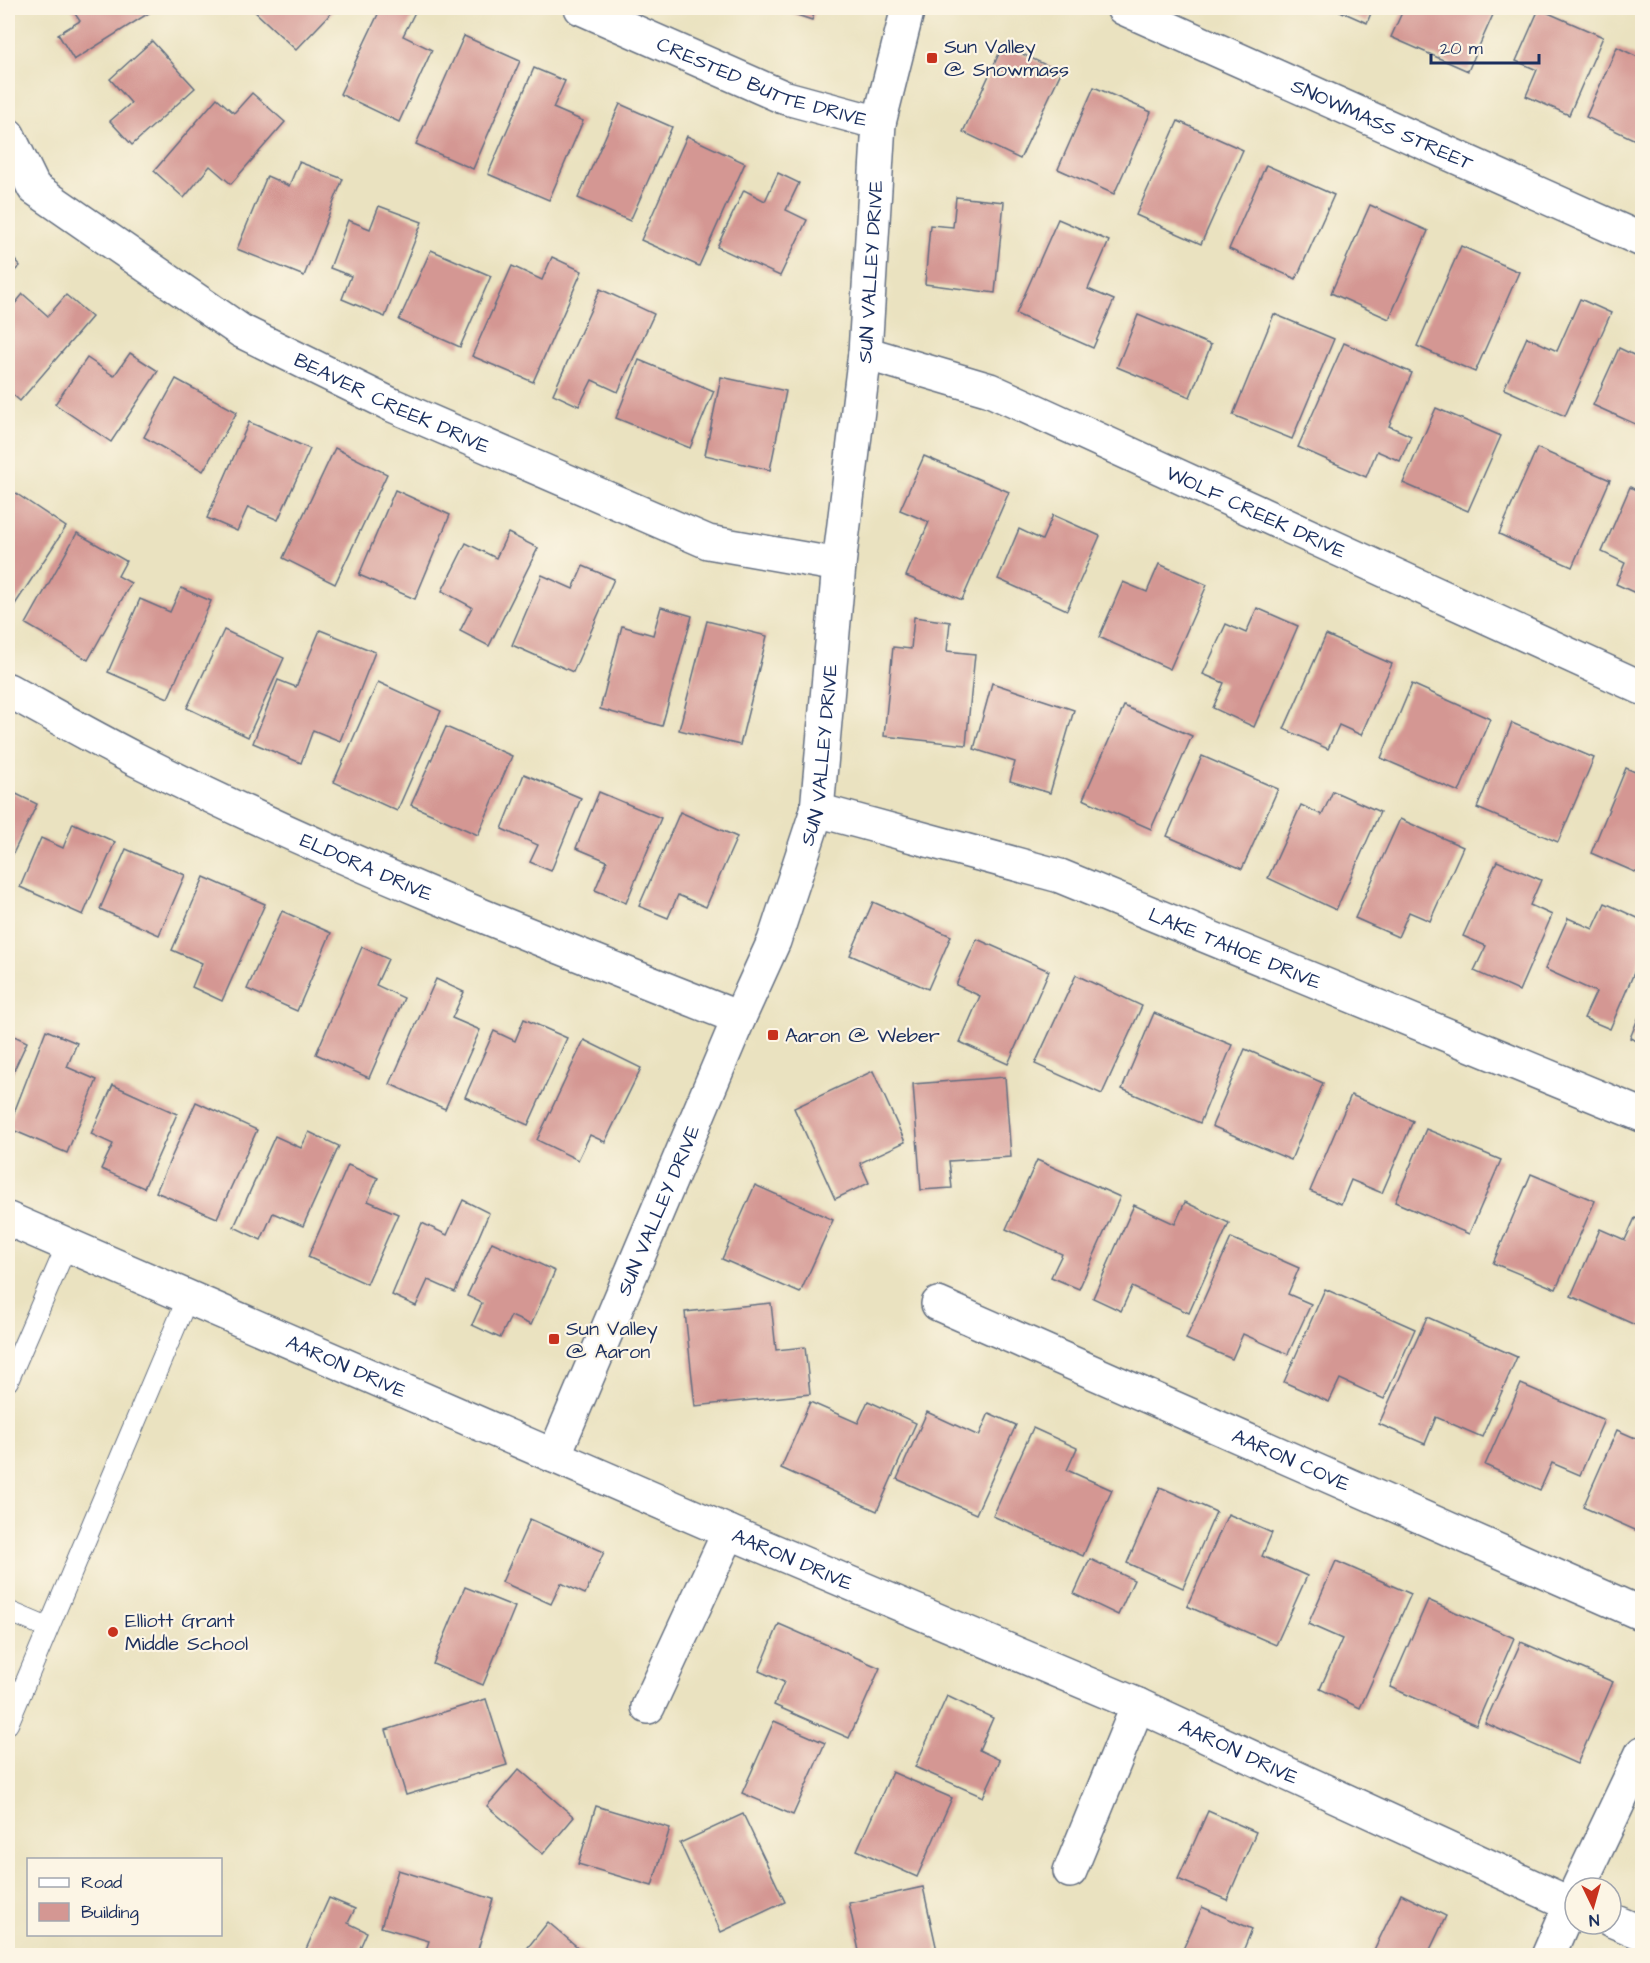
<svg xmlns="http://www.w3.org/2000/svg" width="1650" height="1963" viewBox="0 0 1650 1963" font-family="'Architects Daughter',sans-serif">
	<rect width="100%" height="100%" fill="#fcf5e5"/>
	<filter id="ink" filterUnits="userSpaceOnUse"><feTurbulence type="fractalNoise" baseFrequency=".0167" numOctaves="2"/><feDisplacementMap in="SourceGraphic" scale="12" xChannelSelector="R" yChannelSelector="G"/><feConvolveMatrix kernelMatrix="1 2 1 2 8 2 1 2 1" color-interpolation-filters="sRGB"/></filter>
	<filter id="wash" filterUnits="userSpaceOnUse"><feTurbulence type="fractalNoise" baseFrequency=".008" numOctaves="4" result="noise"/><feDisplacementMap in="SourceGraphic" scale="24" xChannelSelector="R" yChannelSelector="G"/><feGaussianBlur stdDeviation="1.35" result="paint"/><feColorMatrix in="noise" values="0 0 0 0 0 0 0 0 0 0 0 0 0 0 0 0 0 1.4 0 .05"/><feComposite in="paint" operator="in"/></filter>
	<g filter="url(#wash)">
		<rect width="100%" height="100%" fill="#eae2c0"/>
		<g id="blocks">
			<g fill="#d49793">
				<polygon points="71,8 157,8 74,60 58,34 80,21"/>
				<polygon points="251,8 336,8 296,50"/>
				<polygon points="381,8 405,8 415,12 403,36 432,50 399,122 340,94"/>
				<polygon points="776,8 816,8 812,20"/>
				<polygon points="1333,8 1373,8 1367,23"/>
				<polygon points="1404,8 1496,8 1468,71 1391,37"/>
				<polygon points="1539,9 1603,37 1569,115 1526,96 1537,70 1516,61"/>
				<polygon points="464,36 520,61 473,169 416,144"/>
				<polygon points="152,41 195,88 132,145 110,121 131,103 110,79"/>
				<polygon points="1003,45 1061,72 1020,159 963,132"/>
				<polygon points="1617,47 1642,59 1642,143 1586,117"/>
				<polygon points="534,68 565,81 553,108 583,121 549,200 488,174"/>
				<polygon points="1094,87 1151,112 1114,194 1058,169"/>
				<polygon points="252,93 285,122 231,184 210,166 184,198 154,171 217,98 234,113"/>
				<polygon points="620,104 672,127 630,221 578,198"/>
				<polygon points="1178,121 1243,150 1201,244 1136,215"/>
				<polygon points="687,136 745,163 699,266 641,240"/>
				<polygon points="299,162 343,179 304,276 237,249 267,176 289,186"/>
				<polygon points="1266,165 1334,195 1296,279 1229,249"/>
				<polygon points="778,173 799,183 786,210 807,220 780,276 717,247 744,190 765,201"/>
				<polygon points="956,197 1004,202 995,293 925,284 930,225 953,227"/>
				<polygon points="1370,205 1428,231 1389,319 1331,293"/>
				<polygon points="379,206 422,222 385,317 342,299 351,276 330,268 348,220 370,229"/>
				<polygon points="1058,219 1109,241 1088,289 1114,300 1093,348 1016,314"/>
				<polygon points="1461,246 1519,272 1475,372 1417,346"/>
				<polygon points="431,250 491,276 460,347 399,320"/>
				<polygon points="8,252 20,266 8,277"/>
				<polygon points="552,257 582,271 533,382 472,356 512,266 542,280"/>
				<polygon points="600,289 654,314 618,392 592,380 579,406 553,394"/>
				<polygon points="23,294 48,316 66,295 92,317 20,401 8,390 8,364 12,358 8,354 8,312"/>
				<polygon points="1580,299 1611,313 1565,416 1504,389 1527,337 1557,351"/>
				<polygon points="1274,314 1334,339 1292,439 1233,415"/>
				<polygon points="1138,315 1211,345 1190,397 1117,367"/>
				<polygon points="1344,343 1412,373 1389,426 1411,436 1400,461 1377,451 1366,477 1298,447"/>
				<polygon points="1619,348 1642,359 1642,427 1593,405"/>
				<polygon points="130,353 158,371 111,442 55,404 87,358 114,376"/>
				<polygon points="639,360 714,391 690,448 616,418"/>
				<polygon points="721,377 786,391 770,470 705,455"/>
				<polygon points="176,379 237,412 203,471 144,437"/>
				<polygon points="1436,408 1501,436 1468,511 1403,483"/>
				<polygon points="249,422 310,449 278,520 248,507 237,531 207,518"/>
				<polygon points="335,448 387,474 335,584 283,558"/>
				<polygon points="1537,448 1610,480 1572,567 1499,534"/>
				<polygon points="924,456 1009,492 962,600 906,576 929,522 900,510"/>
				<polygon points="1630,487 1642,493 1642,596 1616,584 1625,563 1602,552"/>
				<polygon points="8,488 66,527 8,615"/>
				<polygon points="395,490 450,515 415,599 359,575"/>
				<polygon points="1053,515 1100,536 1067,610 998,579 1019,529 1042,540"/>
				<polygon points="77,533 126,561 118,576 131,583 88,660 26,624"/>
				<polygon points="508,533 538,548 489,646 460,631 472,607 442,591 466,543 496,558"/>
				<polygon points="1159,564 1207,585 1170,669 1099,637 1123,582 1147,592"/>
				<polygon points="583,566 614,579 573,672 512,645 542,575 573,589"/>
				<polygon points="181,588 211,601 168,698 108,672 140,599 170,612"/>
				<polygon points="661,607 692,616 662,726 600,709 622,626 653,635"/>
				<polygon points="1257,608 1298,626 1254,727 1213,708 1224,683 1203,674 1226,624 1246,633"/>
				<polygon points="914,617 950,622 947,651 975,654 966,745 884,736 893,647 911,649"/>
				<polygon points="707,621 767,636 740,745 679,730"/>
				<polygon points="224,630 284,658 248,737 187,708"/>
				<polygon points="320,630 375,652 340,741 313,730 301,763 253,743 278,680 296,687"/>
				<polygon points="1326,635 1392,664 1361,735 1339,725 1328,749 1284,729"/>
				<polygon points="378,682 441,711 397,811 334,782"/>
				<polygon points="992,683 1074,710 1050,793 1010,781 1015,762 974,749"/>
				<polygon points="1412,684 1490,719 1459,792 1381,758"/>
				<polygon points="1124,706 1192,736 1151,829 1083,799"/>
				<polygon points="1512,723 1594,758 1558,842 1477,808"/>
				<polygon points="446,727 512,756 478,835 411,805"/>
				<polygon points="1202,756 1278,789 1242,869 1167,836"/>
				<polygon points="1626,768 1642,775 1642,875 1591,853"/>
				<polygon points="524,774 581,798 551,871 530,862 538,845 502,829"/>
				<polygon points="8,790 37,804 8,864"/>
				<polygon points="1333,791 1380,812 1336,910 1268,878 1301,805 1322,815"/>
				<polygon points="599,792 661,818 626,903 595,890 607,861 576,848"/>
				<polygon points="680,812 737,837 706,907 678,895 668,918 639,906"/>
				<polygon points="1400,819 1463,847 1430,921 1409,912 1398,937 1355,918"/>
				<polygon points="73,823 115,842 83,915 20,887 41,838 63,848"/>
				<polygon points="126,849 185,875 159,935 100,909"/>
				<polygon points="1497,861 1541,880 1530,905 1552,915 1519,991 1474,971 1486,946 1463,936"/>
				<polygon points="204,877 265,904 222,1001 192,987 202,963 172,950"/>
				<polygon points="873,902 951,936 928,989 850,955"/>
				<polygon points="1605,903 1642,920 1642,954 1610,1029 1584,1018 1596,992 1545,969 1568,918 1593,929"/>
				<polygon points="282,911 331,933 297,1011 247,989"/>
				<polygon points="977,939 1049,971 1008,1064 960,1042 980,996 956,985"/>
				<polygon points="362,947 388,959 376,985 404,998 369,1078 316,1054"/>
				<polygon points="1076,975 1142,1006 1102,1094 1035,1064"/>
				<polygon points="436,979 464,992 452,1018 480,1030 445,1109 390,1084"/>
				<polygon points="1642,1009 1642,1043 1630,1038"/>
				<polygon points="1154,1013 1232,1045 1200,1123 1122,1089"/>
				<polygon points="524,1019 567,1038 528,1125 465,1097 494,1031 515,1041"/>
				<polygon points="46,1030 77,1043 67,1067 97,1080 67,1153 8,1128"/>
				<polygon points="8,1033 27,1042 8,1083"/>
				<polygon points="584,1040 641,1068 605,1142 590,1135 578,1160 537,1140"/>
				<polygon points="1245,1049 1323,1083 1291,1160 1212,1126"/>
				<polygon points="873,1071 905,1142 860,1163 869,1183 835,1199 794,1108"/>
				<polygon points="1005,1077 1011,1157 949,1161 952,1188 921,1190 913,1084"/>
				<polygon points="113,1085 177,1114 144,1188 101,1169 113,1144 91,1134"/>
				<polygon points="1351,1095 1413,1121 1382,1193 1351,1180 1341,1204 1310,1191"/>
				<polygon points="196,1102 257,1130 217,1218 156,1192"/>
				<polygon points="1426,1129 1501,1160 1469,1234 1395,1202"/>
				<polygon points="309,1132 339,1146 303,1226 273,1213 261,1240 234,1227 275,1136 301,1148"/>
				<polygon points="1037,1160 1120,1197 1079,1289 1051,1277 1062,1254 1006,1229"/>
				<polygon points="348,1165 378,1178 368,1201 398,1214 367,1284 308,1257"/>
				<polygon points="1531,1174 1595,1201 1556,1289 1493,1263"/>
				<polygon points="755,1185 833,1220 800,1293 722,1259"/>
				<polygon points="463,1200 489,1213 455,1292 428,1280 416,1306 392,1295 422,1223 447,1235"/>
				<polygon points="1185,1202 1229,1223 1189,1313 1132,1287 1121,1311 1093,1298 1134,1205 1175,1224"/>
				<polygon points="1635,1218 1642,1221 1642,1328 1571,1296 1600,1229 1625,1240"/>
				<polygon points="1231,1238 1299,1268 1288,1294 1311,1304 1288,1354 1243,1334 1232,1359 1186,1339"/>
				<polygon points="492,1242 555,1271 531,1325 511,1316 500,1338 472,1325 482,1303 467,1296"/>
				<polygon points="1325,1289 1415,1329 1384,1399 1340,1379 1329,1402 1284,1382"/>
				<polygon points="771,1303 776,1350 805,1347 810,1394 695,1406 685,1312"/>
				<polygon points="1427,1317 1517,1357 1482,1437 1436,1417 1425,1444 1379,1424"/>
				<polygon points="1521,1384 1604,1420 1580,1475 1552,1463 1540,1490 1485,1465"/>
				<polygon points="868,1401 916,1423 877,1511 781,1468 810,1402 858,1423"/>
				<polygon points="927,1412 979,1436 989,1413 1016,1425 976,1514 897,1479"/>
				<polygon points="1033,1428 1077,1448 1067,1470 1112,1490 1083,1556 993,1516"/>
				<polygon points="1617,1430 1642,1441 1642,1533 1583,1507"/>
				<polygon points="1160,1487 1216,1512 1183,1588 1127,1563"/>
				<polygon points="1228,1514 1272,1533 1262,1556 1307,1576 1276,1645 1187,1606"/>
				<polygon points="530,1519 604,1552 585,1594 561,1583 551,1604 502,1582"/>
				<polygon points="1090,1559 1134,1580 1118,1615 1074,1594"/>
				<polygon points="1336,1561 1411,1594 1360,1708 1320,1689 1342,1639 1308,1624"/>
				<polygon points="465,1587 515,1607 483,1685 433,1664"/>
				<polygon points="1428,1600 1514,1638 1476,1725 1390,1687"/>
				<polygon points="779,1624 880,1668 849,1738 774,1705 784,1682 759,1671"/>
				<polygon points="1521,1642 1613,1682 1577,1764 1485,1723"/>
				<polygon points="947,1696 993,1718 979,1750 1000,1760 983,1797 915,1767"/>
				<polygon points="486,1699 507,1765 406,1795 386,1730"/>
				<polygon points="774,1721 825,1743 793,1815 742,1793"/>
				<polygon points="519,1769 574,1817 543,1854 487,1806"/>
				<polygon points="892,1772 952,1798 917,1877 857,1850"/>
				<polygon points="596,1806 670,1828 652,1886 578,1864"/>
				<polygon points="1208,1811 1256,1832 1227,1900 1178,1879"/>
				<polygon points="743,1814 785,1902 721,1932 680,1843"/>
				<polygon points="398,1870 493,1899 476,1956 424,1956 429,1941 381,1927"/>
				<polygon points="923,1887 938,1955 860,1956 849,1903"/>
				<polygon points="1401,1894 1446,1916 1427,1956 1371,1956"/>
				<polygon points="329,1898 355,1909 348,1923 367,1932 360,1948 376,1956 303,1956"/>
				<polygon points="1202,1907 1252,1929 1241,1956 1180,1956"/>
				<polygon points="548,1922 588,1956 521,1956"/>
			</g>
		</g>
	</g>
	<g filter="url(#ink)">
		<use href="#blocks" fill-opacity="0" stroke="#636e80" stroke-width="1.5"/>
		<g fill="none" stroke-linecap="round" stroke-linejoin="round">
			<g stroke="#636e80" stroke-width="22">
				<g id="service">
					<polyline points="8,1381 67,1245"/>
					<polyline points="8,1611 48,1628"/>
					<polyline points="8,1724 188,1297"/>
				</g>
			</g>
			<g stroke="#636e80" stroke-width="36">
				<g id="minor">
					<path id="s1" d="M581,8L783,97L879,123"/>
					<path id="s2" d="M1123,8L1642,240"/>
					<path id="s3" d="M8,135L34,188L241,331L392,405L708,542L839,565"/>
					<path id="s4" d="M865,353L990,390L1642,688"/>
					<path id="s5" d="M8,690C50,713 92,737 135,759C331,858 535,938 739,1018"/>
					<path id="s6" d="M817,810L1060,876L1642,1115"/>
					<path id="s7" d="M938,1304L1642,1614"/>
					<polyline points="648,1707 729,1532"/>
					<polyline points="1070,1871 1138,1705"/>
					<polyline points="1578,1888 1642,1753"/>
					<polyline points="1548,1956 1575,1894"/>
				</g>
			</g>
			<g stroke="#636e80" stroke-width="36">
				<g id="tertiary">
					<path id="s8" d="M8,1219L729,1532L1138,1705L1575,1906"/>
					<path id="s9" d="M554,1456L739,1018L774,941L817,810L839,565L865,353L879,123L908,8"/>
					<polyline points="1611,1920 1642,1933"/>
				</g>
			</g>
			<use href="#service" stroke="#fff" stroke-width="20"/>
			<use href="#minor" stroke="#fff" stroke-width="33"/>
			<use href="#tertiary" stroke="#fff" stroke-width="33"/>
		</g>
	</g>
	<g fill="#c8321e" stroke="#fcf5e5" stroke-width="2">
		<rect x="926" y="52" width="12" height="12" rx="3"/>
		<rect x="767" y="1029" width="12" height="12" rx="3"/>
		<rect x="548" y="1333" width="12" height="12" rx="3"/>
		<circle cx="113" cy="1632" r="6"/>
	</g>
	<g text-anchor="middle" stroke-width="4.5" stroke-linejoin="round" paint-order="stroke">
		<g font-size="20" fill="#1b2f5e" stroke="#fcf5e5" text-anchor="start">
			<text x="944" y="53">Sun Valley<tspan x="944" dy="23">@ Snowmass</tspan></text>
			<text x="785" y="1042">Aaron @ Weber</text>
			<text x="566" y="1335">Sun Valley<tspan x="566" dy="23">@ Aaron</tspan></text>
			<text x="125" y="1627">Elliott Grant<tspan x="125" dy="23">Middle School</tspan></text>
		</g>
		<g font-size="20" fill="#1b2f5e" stroke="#fcf5e5">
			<text dy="7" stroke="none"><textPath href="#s1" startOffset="196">CRESTED BUTTE DRIVE</textPath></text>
			<text dy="7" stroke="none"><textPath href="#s2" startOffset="284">SNOWMASS STREET</textPath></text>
			<text dy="7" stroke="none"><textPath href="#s9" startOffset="1239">SUN VALLEY DRIVE</textPath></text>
			<text dy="7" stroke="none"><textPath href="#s3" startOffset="478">BEAVER CREEK DRIVE</textPath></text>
			<text dy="7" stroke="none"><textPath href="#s4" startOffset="423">WOLF CREEK DRIVE</textPath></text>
			<text dy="7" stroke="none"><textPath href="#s9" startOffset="753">SUN VALLEY DRIVE</textPath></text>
			<text dy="7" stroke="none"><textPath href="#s5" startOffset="400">ELDORA DRIVE</textPath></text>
			<text dy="7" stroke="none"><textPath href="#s6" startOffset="441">LAKE TAHOE DRIVE</textPath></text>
			<text dy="7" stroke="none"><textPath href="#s9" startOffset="267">SUN VALLEY DRIVE</textPath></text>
			<text dy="7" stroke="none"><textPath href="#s8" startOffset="369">AARON DRIVE</textPath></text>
			<text dy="7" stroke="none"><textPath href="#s7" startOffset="386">AARON COVE</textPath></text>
			<text dy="7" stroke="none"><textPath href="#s8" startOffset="855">AARON DRIVE</textPath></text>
			<text dy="7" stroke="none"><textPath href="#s8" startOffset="1341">AARON DRIVE</textPath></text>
		</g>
	</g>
	<rect width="1650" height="1963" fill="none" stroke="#fcf5e5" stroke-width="30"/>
	<rect x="27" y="1858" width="195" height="78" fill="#fcf5e5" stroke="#a2a6af" stroke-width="1.5"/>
	<rect x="39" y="1878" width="30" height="9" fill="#ffffff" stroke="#a2a6af" stroke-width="1.5"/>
	<text x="81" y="1888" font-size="18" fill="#1b2f5e">Road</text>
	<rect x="39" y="1903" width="30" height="18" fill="#d49793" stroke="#a2a6af" stroke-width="1.5"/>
	<text x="81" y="1918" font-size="18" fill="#1b2f5e">Building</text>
	<g transform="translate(1593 1906) rotate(175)"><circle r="28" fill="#fcf5e5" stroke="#a2a6af" stroke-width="1.5"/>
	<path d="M0-4.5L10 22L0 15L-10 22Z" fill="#c8321e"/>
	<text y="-9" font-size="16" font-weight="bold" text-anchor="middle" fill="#1b2f5e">N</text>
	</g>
	<path d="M1431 54v9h108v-9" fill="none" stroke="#1b2f5e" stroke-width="3"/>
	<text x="1440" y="54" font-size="18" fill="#1b2f5e" stroke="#fcf5e5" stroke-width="4.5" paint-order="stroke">20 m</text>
</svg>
